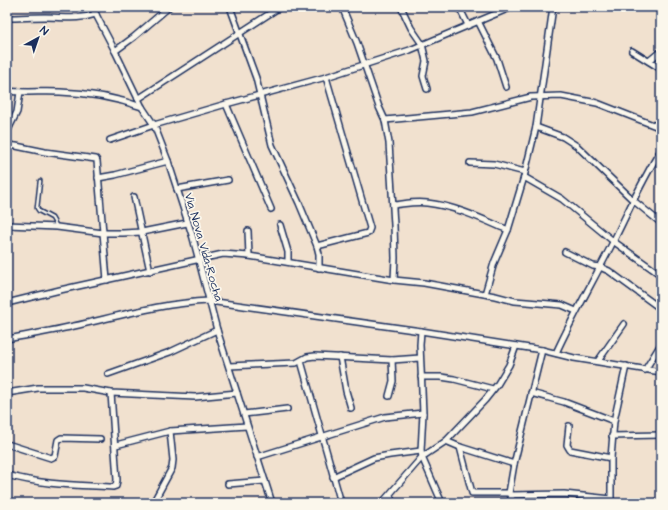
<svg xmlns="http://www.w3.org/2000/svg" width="668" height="510" viewBox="0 0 668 510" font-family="'Architects Daughter',sans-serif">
	<rect width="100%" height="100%" fill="#f1e1cf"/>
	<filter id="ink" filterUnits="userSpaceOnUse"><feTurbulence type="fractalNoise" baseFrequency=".025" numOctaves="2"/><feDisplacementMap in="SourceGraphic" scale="8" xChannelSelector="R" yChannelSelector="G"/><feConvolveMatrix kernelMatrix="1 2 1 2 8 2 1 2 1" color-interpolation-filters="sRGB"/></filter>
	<g filter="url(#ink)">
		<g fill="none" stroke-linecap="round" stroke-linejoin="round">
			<g stroke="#1b2f5e" stroke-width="5.5">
				<polyline id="service" points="40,181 37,208 39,211 52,218 57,227"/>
			</g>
			<g stroke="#1b2f5e" stroke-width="8">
				<g id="minor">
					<polyline points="92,7 115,51 142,107 154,125 168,161 193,238 217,330 272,503"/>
					<polyline points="230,7 256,78 272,145 299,203 317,246 319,254 319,268"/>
					<polyline points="342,7 357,43 379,107 385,120 389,143 394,225 395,258 394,280"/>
					<polyline points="401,7 411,28 422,44 426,61 423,76 427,89"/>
					<polyline points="459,7 468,25"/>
					<path d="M7,18C20,18 33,17 45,17C63,17 79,20 96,14"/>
					<polyline points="478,21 497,59 506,87"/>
					<polyline points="115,51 134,37 169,7"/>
					<polyline points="632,51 661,69"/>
					<polyline points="649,61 661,51"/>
					<path d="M7,91C25,93 42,91 60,92C89,93 114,97 142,107"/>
					<polyline points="138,99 280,7"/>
					<polyline points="226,104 271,209"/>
					<polyline points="385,120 472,112 531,97 561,96 597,103 661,128"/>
					<polyline points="536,127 563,137 577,146 634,201 661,223"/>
					<polyline points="7,132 17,112 20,92"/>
					<polyline points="110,140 154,125 226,104 326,77 410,50 512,7"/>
					<polyline points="7,145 16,146 45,152 96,159 97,161 107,280"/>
					<polyline points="470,163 494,164 525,172"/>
					<polyline points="524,177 562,199 613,241 661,275"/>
					<polyline points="98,178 115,175 168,161"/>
					<polyline points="177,189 228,180"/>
					<polyline points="134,197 150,271"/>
					<path d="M393,205C404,204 416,201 427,203C455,206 482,219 508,230"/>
					<polyline points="7,225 57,227 103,233 123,233 142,232 187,223"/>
					<polyline points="280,225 288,252 288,262"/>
					<polyline points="248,231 249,256"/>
					<polyline points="317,246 368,233 370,228 326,77"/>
					<polyline points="565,252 593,266 600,267 609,271 661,309"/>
					<polyline points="485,294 494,263 508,230 524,177 536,127 553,7"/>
					<polyline points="7,303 60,290 223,254 249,256 394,280 424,283 495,296 515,301 562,305 576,311"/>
					<polyline points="421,331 420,345 423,413 421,451 422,457 442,503"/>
					<path d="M7,339C29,335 52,331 74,326C119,316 163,303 209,301L421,331L542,350L574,358L661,372"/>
					<path d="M556,353C572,318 591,285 609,250C626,217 641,181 661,150"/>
					<polyline points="340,357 346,391 351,408"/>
					<polyline points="301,361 341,503"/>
					<polyline points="598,361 624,324"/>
					<polyline points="229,366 296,363 307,357 315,356 392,360 420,358"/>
					<polyline points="645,370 661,344"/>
					<polyline points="108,374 170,352 217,330"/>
					<polyline points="421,377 441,377 454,379 493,389"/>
					<polyline points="7,393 38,388 83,388 111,393 195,397 237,393"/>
					<polyline points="531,393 564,402 614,421"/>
					<polyline points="389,396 393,381 392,360"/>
					<polyline points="244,414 287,409"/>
					<polyline points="569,426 567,445 570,450 611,458"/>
					<polyline points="612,436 661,435"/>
					<polyline points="446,441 460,447 514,464"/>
					<polyline points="7,444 51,458 55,456 58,440 61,438 100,439"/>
					<polyline points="116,445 170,431 247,426"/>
					<polyline points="460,447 472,493 509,493"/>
					<polyline points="257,457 385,417 423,413"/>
					<path d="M7,475C42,485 77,485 113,487L116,486L117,480L111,393"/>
					<polyline points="333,477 374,458 390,455 421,451"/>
					<polyline points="228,484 265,481"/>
					<polyline points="511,495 564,494 611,499"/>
					<polyline points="390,496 393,503"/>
					<polyline points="153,503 172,468 173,460 170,431"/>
					<polyline points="382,503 422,457 446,441 485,400 497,385 509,365 516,346"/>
					<polyline points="514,503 509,493 514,464 542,350"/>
					<polyline points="611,503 611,458 614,421 626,366"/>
				</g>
			</g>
			<use href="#service" stroke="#fbf7ec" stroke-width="2.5"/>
			<use href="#minor" stroke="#fbf7ec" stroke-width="5"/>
		</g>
	</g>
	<g text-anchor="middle" stroke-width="3.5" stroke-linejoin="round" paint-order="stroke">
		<g font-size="12" fill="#1b2f5e" stroke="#fbf7ec">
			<text transform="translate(204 247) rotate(74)" y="4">Via Nova Vida-Rocha</text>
		</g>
	</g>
	<rect width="668" height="510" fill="none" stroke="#fbf7ec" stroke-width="24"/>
	<rect x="12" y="12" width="644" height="486" fill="none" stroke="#1b2f5e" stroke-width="1.5" filter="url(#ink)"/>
	<g transform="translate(38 38) rotate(40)" stroke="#fbf7ec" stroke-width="3" paint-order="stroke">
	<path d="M0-3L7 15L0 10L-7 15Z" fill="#1b2f5e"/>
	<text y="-6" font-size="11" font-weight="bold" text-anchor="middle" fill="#1b2f5e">N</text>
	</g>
</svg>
